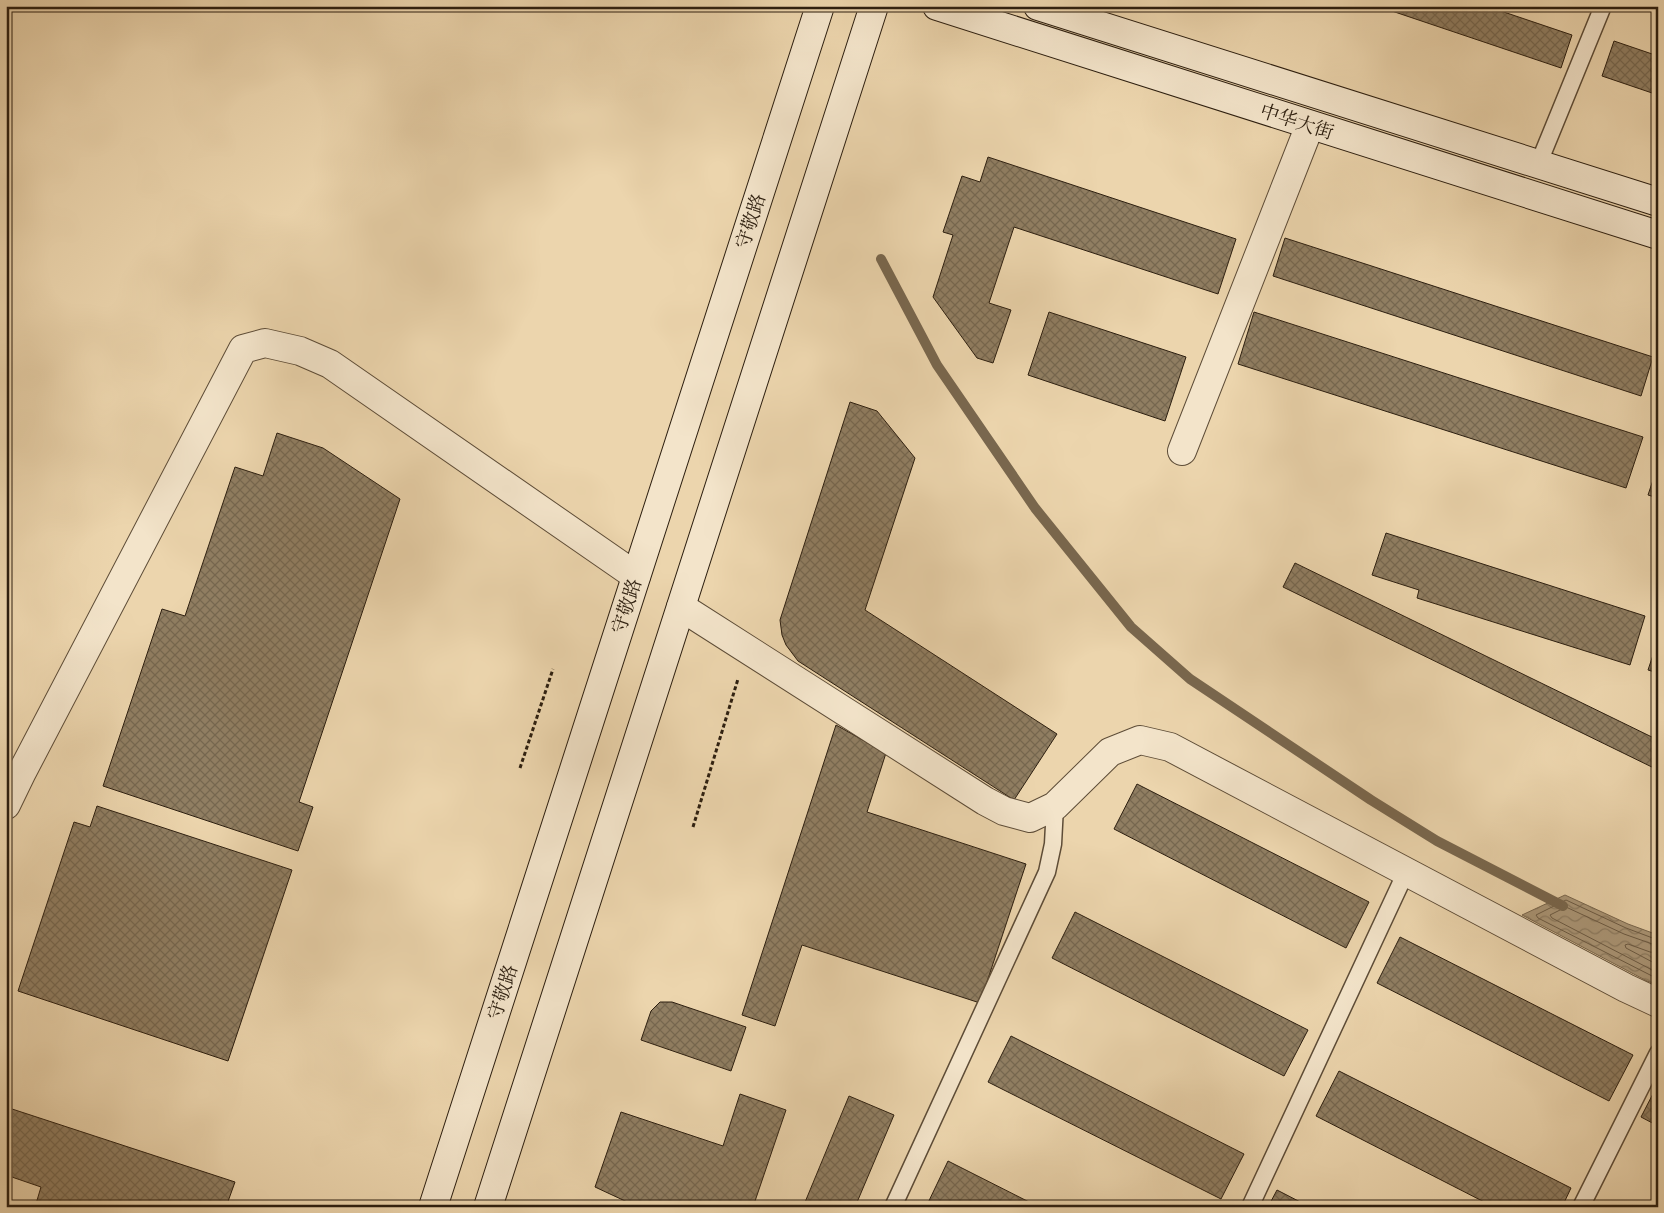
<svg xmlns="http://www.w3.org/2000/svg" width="1664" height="1213" viewBox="0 0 1664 1213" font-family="Cardo,'Noto Serif SC',serif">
	<defs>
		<pattern id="water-waves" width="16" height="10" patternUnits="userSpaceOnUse" patternTransform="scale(1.25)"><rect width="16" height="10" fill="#ab9778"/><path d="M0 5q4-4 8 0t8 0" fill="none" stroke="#8c7b61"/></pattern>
		<pattern id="building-cross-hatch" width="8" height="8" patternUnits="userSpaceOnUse" patternTransform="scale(1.25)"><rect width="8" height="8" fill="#907e62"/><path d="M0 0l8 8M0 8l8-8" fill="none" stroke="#76674f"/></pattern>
	</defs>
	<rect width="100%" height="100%" fill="#ecd5ad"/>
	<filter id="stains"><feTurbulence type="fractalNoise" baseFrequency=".004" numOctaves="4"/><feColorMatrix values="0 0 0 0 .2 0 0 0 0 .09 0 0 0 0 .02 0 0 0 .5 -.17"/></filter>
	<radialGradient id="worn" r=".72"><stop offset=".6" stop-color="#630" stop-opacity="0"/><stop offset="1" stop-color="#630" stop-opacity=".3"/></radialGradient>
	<polygon fill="url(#water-waves)" stroke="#79674e" points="1565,895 1628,924 1658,935 1658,985 1647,981 1522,915"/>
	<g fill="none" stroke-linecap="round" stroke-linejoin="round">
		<g stroke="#6c5b44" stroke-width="1">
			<polyline points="1658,940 1626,928 1566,900 1536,915 1538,918 1658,979"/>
			<polyline points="1658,946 1624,934 1566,907 1550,915 1552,918 1658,973"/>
			<polyline points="1658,953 1650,952 1628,944 1625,945 1626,948 1658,965"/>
		</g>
		<polyline stroke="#79674e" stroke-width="10" points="881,259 937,365 1035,508 1131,627 1190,679 1371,800 1437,841 1563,906"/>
	</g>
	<g fill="url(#building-cross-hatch)" stroke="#2d1f10">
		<polygon points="1377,6 1486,6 1572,35 1561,68"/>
		<polygon points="1614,41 1658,56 1658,95 1602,76"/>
		<polygon points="988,157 1236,239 1218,294 1014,227 989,303 1011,310 993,363 977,358 933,297 953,235 943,232 962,176 980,182"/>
		<polygon points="1285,238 1653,357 1641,396 1273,276"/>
		<polygon points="1049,312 1186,357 1165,421 1028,375"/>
		<polygon points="1254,312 1643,437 1626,488 1238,364"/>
		<polygon points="850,402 877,411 915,458 865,610 1057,734 1014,800 798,661 786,645 782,635 780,620"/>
		<polygon points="277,433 323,448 400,499 299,802 313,807 298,851 103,786 162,609 185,616 235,467 263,476"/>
		<polygon points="1658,465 1658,498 1648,495"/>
		<polygon points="1386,533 1645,616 1630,665 1417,598 1419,590 1372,575"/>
		<polygon points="1295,563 1658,740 1658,770 1283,587"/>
		<polygon points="1658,640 1658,673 1648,670"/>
		<polygon points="836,725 886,753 867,812 1026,864 980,1003 802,945 775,1026 742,1015"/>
		<polygon points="1137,784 1369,902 1346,948 1114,829"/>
		<polygon points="97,806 292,870 228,1061 18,991 74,822 90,827"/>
		<polygon points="1075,912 1308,1030 1284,1076 1052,958"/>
		<polygon points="1400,937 1633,1055 1609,1101 1377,983"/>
		<polygon points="660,1002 672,1002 746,1027 731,1071 641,1040 651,1011"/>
		<polygon points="1011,1036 1244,1154 1221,1199 988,1082"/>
		<polygon points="1339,1071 1571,1188 1562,1207 1494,1207 1316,1116"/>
		<polygon points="1658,1084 1658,1126 1641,1117"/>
		<polygon points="740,1094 786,1110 753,1207 638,1207 595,1187 621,1112 723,1146"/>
		<polygon points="849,1096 894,1115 855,1207 803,1207"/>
		<polygon points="6,1107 235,1182 226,1207 35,1207 41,1187 6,1175"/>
		<polygon points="948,1161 1039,1207 926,1207"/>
		<polygon points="1277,1190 1310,1207 1268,1207"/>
	</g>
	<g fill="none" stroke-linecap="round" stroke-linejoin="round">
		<g stroke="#5d4c37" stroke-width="19">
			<g id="lane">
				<polyline points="1538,165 1603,6"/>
				<polyline points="893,1207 1047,872 1053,844 1055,806"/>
				<polyline points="1250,1207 1406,872"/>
				<polyline points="1581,1207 1658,1053"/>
			</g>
		</g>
		<g stroke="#5d4c37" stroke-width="30">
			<g id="street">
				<polyline points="1182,451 1310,125"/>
				<polyline points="681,607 985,801 1004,811 1030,818 1055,806 1110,752 1140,740 1170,747 1626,988 1658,1003"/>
				<polyline points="6,805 22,772 243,349 265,343 300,351 330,364 636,576"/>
			</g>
		</g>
		<g stroke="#2d1f10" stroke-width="30">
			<g id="secondary">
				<polyline points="937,6 1658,235"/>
				<polyline points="1038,6 1658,202"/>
				<polyline points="433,1207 820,6"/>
				<polyline points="488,1207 874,6"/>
			</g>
		</g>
		<g stroke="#2d1f10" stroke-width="3" stroke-dasharray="4 2.5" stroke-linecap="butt">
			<polyline points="520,768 553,669"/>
			<polyline points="693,827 738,679"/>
		</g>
		<use href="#lane" stroke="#f3e4ca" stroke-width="16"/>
		<use href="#street" stroke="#f3e4ca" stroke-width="28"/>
		<use href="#secondary" stroke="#f3e4ca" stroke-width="28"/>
	</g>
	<g text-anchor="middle" stroke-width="4.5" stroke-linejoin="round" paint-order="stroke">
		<g font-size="19" fill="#2d1f10" stroke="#f3e4ca">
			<text transform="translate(1297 121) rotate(18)" y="7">中华大街</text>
			<text transform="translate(750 221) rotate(-72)" y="7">守敬路</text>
			<text transform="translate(626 606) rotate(-72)" y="7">守敬路</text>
			<text transform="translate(502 992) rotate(-72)" y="7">守敬路</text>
		</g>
	</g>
	<rect width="1664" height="1213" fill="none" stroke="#ecd5ad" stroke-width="25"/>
	<rect x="8" y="8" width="1649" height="1198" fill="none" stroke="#2d1f10" stroke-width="2.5"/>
	<rect x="12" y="12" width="1639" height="1188" fill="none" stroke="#2d1f10"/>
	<rect width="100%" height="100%" filter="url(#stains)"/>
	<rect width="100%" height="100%" fill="url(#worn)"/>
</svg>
